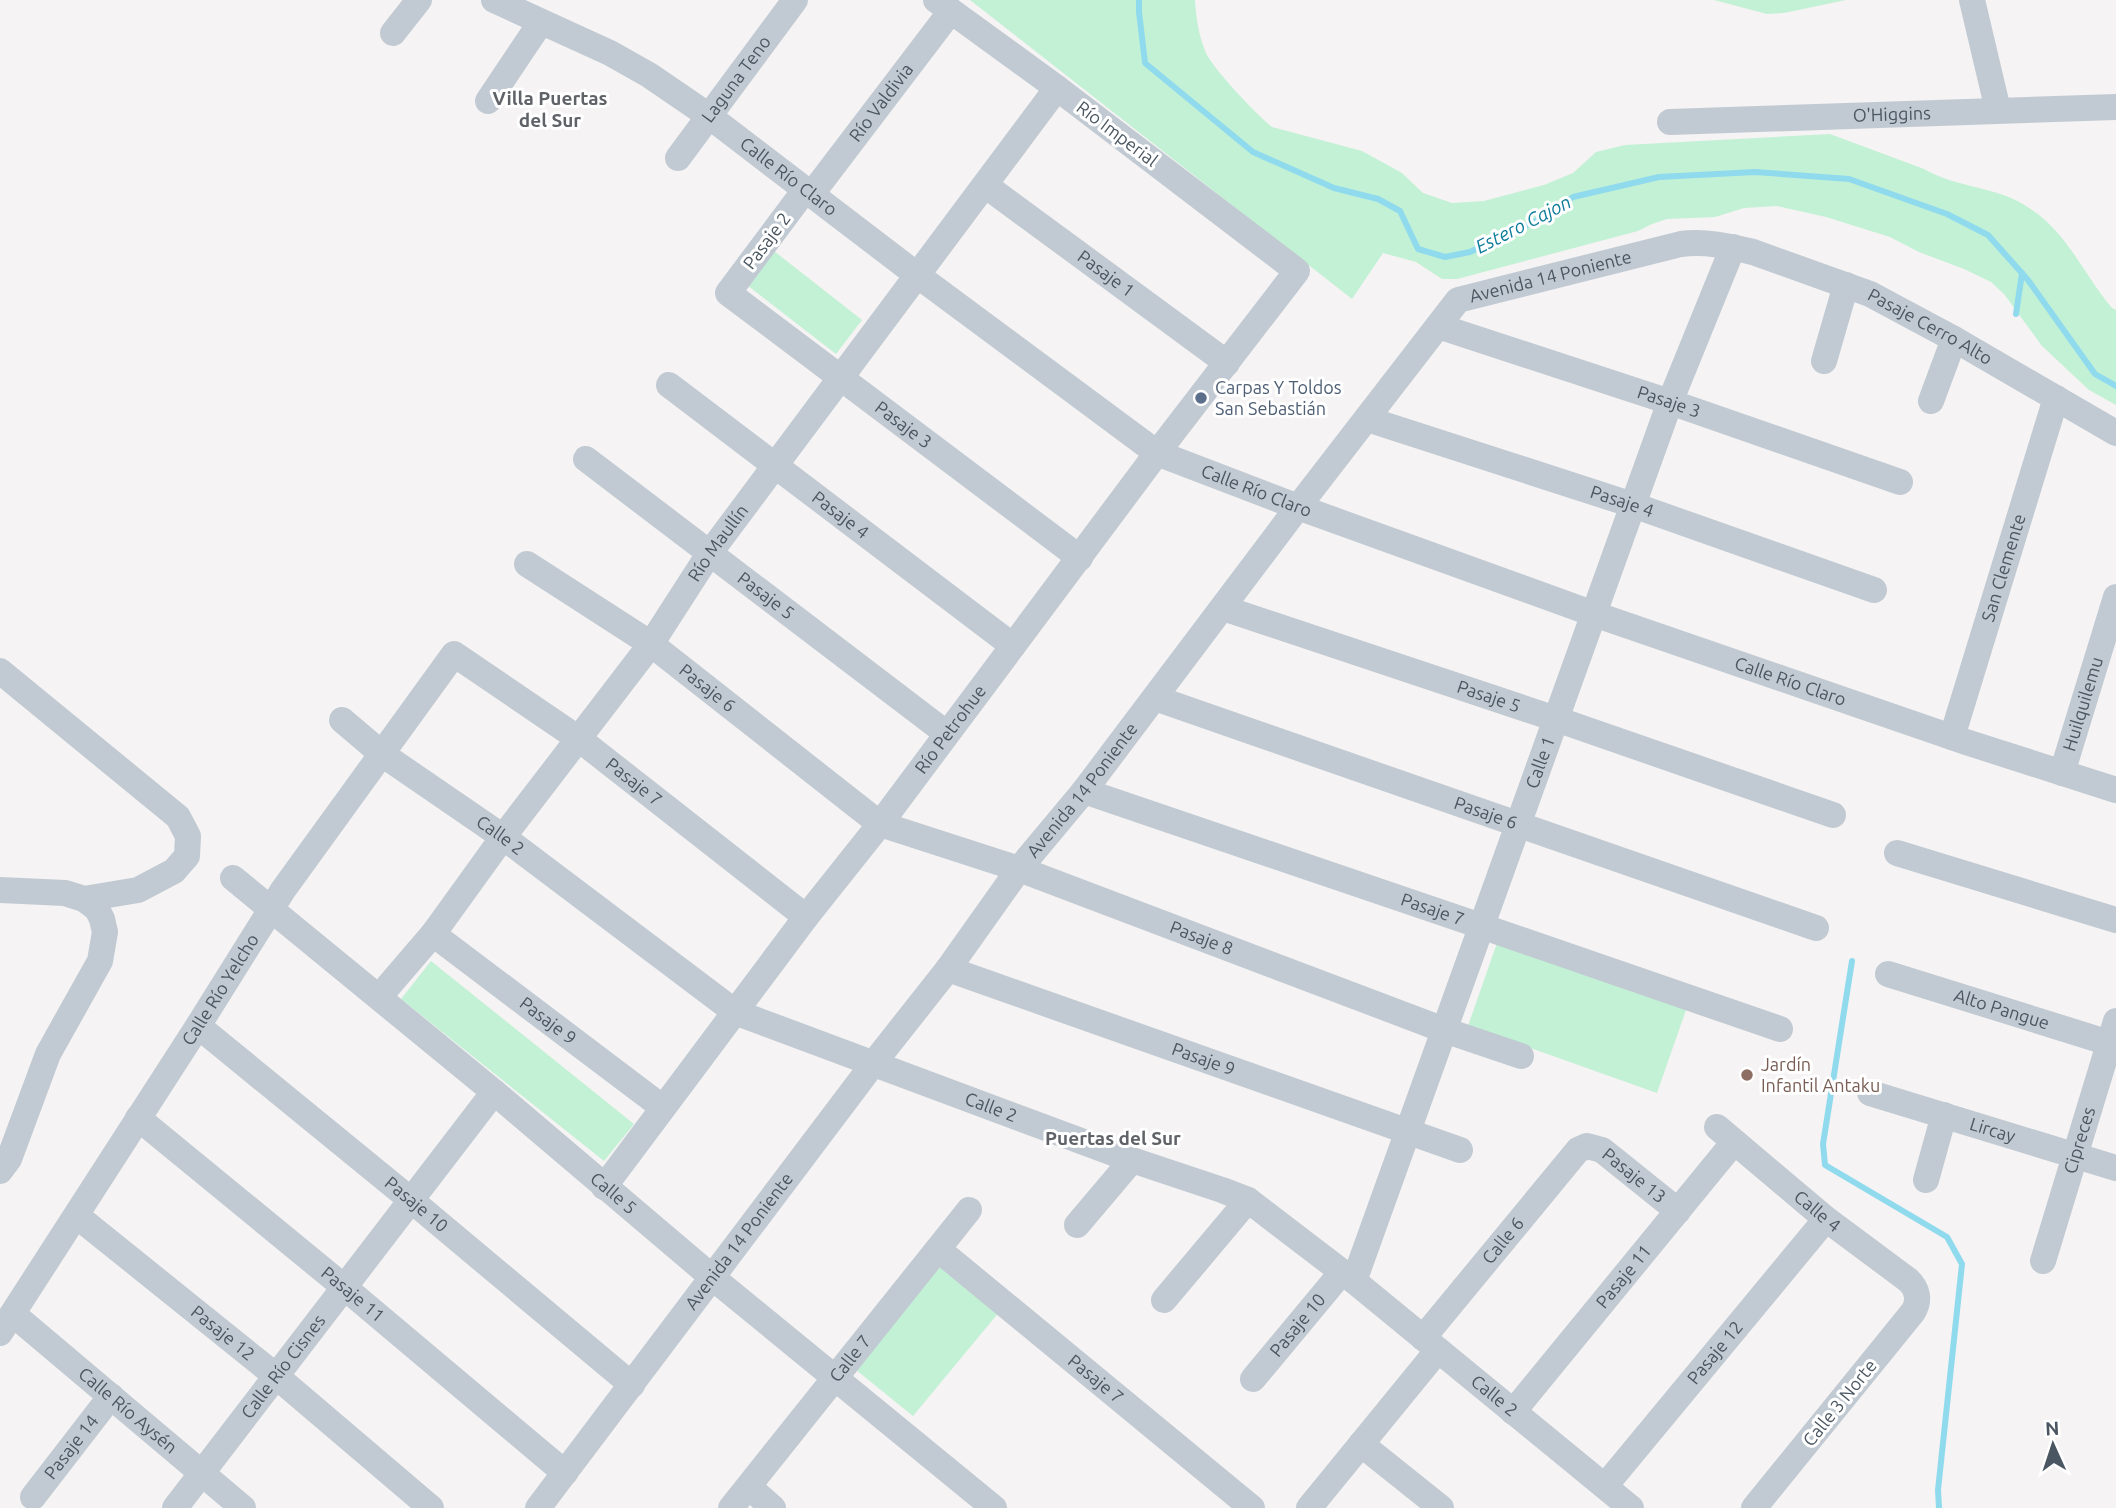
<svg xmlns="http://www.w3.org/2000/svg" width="2116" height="1508" viewBox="0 0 2116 1508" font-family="Ubuntu,sans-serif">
	<rect width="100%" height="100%" fill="#f5f3f3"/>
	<g fill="#c3f1d5">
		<path d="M970,0H1195C1196,18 1199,37 1206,53C1213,69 1258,116 1272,127L1362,151L1402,173L1423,193L1452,203L1484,201L1544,185L1573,173L1596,152L1625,145L1830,134L1924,169C1951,185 1983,186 2011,198C2064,222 2077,266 2112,308L2116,310V405L2089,390L2042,346L2004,294L1991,282L1964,269L1919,252L1890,237L1826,217L1777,206L1744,208L1715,217L1667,219L1652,224L1638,231L1457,279H1442L1416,262L1383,253L1352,299Z"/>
		<polygon points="1714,0 1846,0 1784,13 1767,14"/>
		<polygon points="774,251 862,320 836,354 747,285"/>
		<polygon points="1497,943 1686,1010 1657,1093 1468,1026"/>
		<polygon points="431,961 634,1124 604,1161 401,999"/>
		<polygon points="942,1264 1000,1311 913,1416 855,1369"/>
	</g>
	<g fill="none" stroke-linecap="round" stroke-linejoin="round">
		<g stroke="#90daee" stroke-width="6">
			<polyline points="1139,0 1139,12 1145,63 1253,152 1334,188 1378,199 1400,211 1418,249 1445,257 1470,252 1540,219 1573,197 1659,177 1755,172 1849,179 1947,214 1988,235 2028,280 2095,374 2116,386"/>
			<polyline points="2016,314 2022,273"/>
			<polyline points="1852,961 1823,1144 1825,1165 1947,1237 1962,1264 1938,1490 1939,1508"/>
		</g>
		<g stroke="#c1cad2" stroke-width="26">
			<path id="s1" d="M494,0L610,53L649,75L709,116L917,275L1157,453L1298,507L1594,614L1966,742L2116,790"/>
			<polyline points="1972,0 1998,110"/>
			<polyline points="393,33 419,0"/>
			<polyline points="488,101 541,22"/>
			<path id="s2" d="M1670,122L2116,107"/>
			<path id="s3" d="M678,158L795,0"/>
			<path id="s4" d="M985,185L1227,363"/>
			<path id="s5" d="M805,190L728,293L1080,558"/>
			<path id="s6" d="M811,195L951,11"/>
			<path id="s7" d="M1438,326L1670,402L1900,482"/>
			<polyline points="1824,361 1846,285"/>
			<path id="s8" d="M669,385L1013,646"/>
			<polyline points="1931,401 1954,339"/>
			<path id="s9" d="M1367,419L1633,505L1874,590"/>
			<path id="s10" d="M586,459L946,733"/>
			<path id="s11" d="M527,564L651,644L880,824L1019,869L1444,1030L1521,1056"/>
			<path id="s12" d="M1223,608L1556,719L1833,815"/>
			<polyline points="0,671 178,817 188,836 187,856 174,871 138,890 84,899"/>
			<path id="s13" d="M1155,698L1816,928"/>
			<path id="s14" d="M342,720L382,754L503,837L735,1012L1132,1160L1222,1190L1248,1200L1354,1281L1631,1508"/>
			<path id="s15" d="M1952,737L2056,398"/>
			<path id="s16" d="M2062,773L2116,597"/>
			<path id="s17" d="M1084,791L1481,926L1780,1029"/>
			<polyline points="1897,853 2116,920"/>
			<path id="s18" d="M233,878L494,1092L713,1278L994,1508"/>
			<polyline points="0,890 65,893 84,899 97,909 102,919 105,932 100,961 48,1054 9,1159 0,1171"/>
			<path id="s19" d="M433,934L662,1107"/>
			<path id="s20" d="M948,969L1460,1150"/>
			<path id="s21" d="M1888,974L2116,1045"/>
			<path id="s22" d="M379,997L433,934L503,837L651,644L709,554L1057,88"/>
			<path id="s23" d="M198,1026L411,1200L632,1385"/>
			<path id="s24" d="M1870,1093L2116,1168"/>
			<path id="s25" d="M138,1118L344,1287L565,1473"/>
			<path id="s26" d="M1717,1127L1826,1219L1908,1280C1918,1289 1920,1301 1913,1312L1754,1508"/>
			<polyline points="1926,1180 1944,1115"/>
			<path id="s27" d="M604,1187L806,917L880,824L1157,453L1297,271L1057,88L936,0"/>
			<path id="s28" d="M77,1216L276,1376L431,1508"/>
			<polyline points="1077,1225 1132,1160"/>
			<path id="s29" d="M939,1250L1252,1508"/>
			<path id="s30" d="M2043,1261L2116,1021"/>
			<path id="s31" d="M1354,1281L1670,402L1733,247"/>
			<polyline points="1164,1300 1248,1200"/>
			<path id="s32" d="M13,1314L243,1508"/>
			<path id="s33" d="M0,1333L198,1026L283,890L454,654L579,739L806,917"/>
			<path id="s34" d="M1423,1338L1578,1150L1587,1146L1602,1150L1678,1211"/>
			<path id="s35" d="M1253,1379L1342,1272"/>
			<path id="s36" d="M1513,1412L1734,1142"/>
			<polyline points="1361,1444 1441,1508"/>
			<path id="s37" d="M1605,1486L1826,1219"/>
			<polyline points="749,1487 773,1508"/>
			<path id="s38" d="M33,1497L111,1396"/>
			<path id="s39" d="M175,1508L494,1092"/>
			<path id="s40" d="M538,1508L873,1064L948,969L1019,869L1084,791L1298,507L1458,300L1681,244C1706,241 1728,246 1753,252L1870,294L1954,339L2116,433"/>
			<path id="s41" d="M731,1508L969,1210"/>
			<polyline points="1309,1508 1438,1350"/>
		</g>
	</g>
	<circle fill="#5c6f8a" stroke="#fff" stroke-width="2.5" cx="1201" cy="398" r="7"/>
	<circle fill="#8d6e63" stroke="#fff" stroke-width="2.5" cx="1747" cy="1075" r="7"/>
	<g text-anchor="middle" stroke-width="6" stroke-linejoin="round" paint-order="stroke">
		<g font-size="18" fill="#4a5661" stroke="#fff">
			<text dy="6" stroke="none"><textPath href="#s3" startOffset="98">Laguna Teno</textPath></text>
			<text dy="6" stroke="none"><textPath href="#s6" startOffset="116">Río Valdivia</textPath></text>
			<text dy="6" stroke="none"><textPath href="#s2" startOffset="222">O'Higgins</textPath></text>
			<text transform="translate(1117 134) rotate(37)" y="6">Río Imperial</text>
			<text dy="6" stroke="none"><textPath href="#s1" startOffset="345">Calle Río Claro</textPath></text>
			<text transform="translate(767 241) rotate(-53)" y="6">Pasaje 2</text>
			<text dy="6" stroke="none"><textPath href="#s4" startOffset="150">Pasaje 1</textPath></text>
			<text dy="6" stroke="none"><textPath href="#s40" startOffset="1614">Avenida 14 Poniente</textPath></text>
			<text dy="6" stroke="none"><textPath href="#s40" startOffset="2014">Pasaje Cerro Alto</textPath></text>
			<text dy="6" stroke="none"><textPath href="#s7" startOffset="243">Pasaje 3</textPath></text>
			<text dy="6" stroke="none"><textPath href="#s5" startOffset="348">Pasaje 3</textPath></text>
			<text dy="6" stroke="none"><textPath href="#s1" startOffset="912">Calle Río Claro</textPath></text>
			<text dy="6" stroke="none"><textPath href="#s9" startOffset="268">Pasaje 4</textPath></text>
			<text dy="6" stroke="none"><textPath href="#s8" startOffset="215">Pasaje 4</textPath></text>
			<text dy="6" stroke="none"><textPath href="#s22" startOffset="567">Río Maullín</textPath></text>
			<text dy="6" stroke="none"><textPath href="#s15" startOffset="177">San Clemente</textPath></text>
			<text dy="6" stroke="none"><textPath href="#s10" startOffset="226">Pasaje 5</textPath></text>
			<text dy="6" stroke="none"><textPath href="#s1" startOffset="1479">Calle Río Claro</textPath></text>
			<text dy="6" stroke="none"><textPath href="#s11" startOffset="219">Pasaje 6</textPath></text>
			<text dy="6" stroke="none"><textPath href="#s12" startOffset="280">Pasaje 5</textPath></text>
			<text dy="6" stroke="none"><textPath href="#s16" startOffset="72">Huilquilemu</textPath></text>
			<text dy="6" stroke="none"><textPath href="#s27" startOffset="574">Río Petrohue</textPath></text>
			<text dy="6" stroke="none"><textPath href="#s31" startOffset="551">Calle 1</textPath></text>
			<text dy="6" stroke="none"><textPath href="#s33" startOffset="1038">Pasaje 7</textPath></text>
			<text dy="6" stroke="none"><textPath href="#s40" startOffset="901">Avenida 14 Poniente</textPath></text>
			<text dy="6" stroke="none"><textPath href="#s13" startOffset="350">Pasaje 6</textPath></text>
			<text dy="6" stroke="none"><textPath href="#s14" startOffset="196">Calle 2</textPath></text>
			<text dy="6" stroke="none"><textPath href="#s17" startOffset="368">Pasaje 7</textPath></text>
			<text dy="6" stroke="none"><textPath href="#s11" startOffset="780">Pasaje 8</textPath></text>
			<text dy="6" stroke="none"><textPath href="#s33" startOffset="408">Calle Río Yelcho</textPath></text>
			<text dy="6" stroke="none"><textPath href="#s21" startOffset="119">Alto Pangue</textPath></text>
			<text dy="6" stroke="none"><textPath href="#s19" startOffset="144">Pasaje 9</textPath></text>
			<text dy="6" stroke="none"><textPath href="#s20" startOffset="271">Pasaje 9</textPath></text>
			<text dy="6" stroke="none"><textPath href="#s14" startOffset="763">Calle 2</textPath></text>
			<text dy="6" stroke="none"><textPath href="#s24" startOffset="128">Lircay</textPath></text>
			<text dy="6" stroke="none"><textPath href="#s30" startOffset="126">Cipreces</textPath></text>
			<text dy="6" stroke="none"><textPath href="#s34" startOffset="310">Pasaje 13</textPath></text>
			<text dy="6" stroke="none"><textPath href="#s18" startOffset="494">Calle 5</textPath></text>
			<text dy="6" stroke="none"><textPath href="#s23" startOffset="282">Pasaje 10</textPath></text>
			<text dy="6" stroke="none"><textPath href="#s26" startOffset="131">Calle 4</textPath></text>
			<text dy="6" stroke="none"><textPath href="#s34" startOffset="126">Calle 6</textPath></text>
			<text dy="6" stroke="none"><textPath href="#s40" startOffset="334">Avenida 14 Poniente</textPath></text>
			<text dy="6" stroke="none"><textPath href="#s36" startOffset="175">Pasaje 11</textPath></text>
			<text dy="6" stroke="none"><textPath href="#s25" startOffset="278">Pasaje 11</textPath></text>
			<text dy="6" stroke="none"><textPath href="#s35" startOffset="70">Pasaje 10</textPath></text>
			<text dy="6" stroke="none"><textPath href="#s28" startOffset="187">Pasaje 12</textPath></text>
			<text dy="6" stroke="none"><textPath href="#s37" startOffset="173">Pasaje 12</textPath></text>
			<text dy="6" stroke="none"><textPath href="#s41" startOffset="191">Calle 7</textPath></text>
			<text dy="6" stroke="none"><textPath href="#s39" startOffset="178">Calle Río Cisnes</textPath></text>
			<text dy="6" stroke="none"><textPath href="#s29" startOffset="203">Pasaje 7</textPath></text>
			<text dy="6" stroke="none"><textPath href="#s14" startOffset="1351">Calle 2</textPath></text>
			<text transform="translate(1840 1403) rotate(-51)" y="6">Calle 3 Norte</text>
			<text dy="6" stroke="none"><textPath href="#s32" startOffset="150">Calle Río Aysén</textPath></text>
			<text dy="6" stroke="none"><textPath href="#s38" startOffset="63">Pasaje 14</textPath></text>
		</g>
		<g font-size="18" fill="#4e5e75" stroke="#fff" text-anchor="start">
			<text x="1215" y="394">Carpas Y Toldos<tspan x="1215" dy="21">San Sebastián</tspan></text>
		</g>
		<g font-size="18" fill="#785e54" stroke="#fff" text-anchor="start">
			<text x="1761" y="1071">Jardín<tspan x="1761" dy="21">Infantil Antaku</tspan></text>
		</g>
		<g font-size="19" font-weight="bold" fill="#5f6368" stroke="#fff">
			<text x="550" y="105">Villa Puertas<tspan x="550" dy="22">del Sur</tspan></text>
			<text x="1113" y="1145">Puertas del Sur</text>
		</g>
		<g font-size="19" font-style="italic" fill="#0c7c9b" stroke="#fff">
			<text transform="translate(1523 224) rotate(-27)" y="7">Estero Cajon</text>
		</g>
	</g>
	<g transform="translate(2053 1445) rotate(357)" stroke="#ffffff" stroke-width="5" paint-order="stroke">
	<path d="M0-5L12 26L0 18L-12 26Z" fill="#4a5661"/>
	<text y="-10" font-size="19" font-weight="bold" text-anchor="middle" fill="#4a5661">N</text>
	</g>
</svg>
